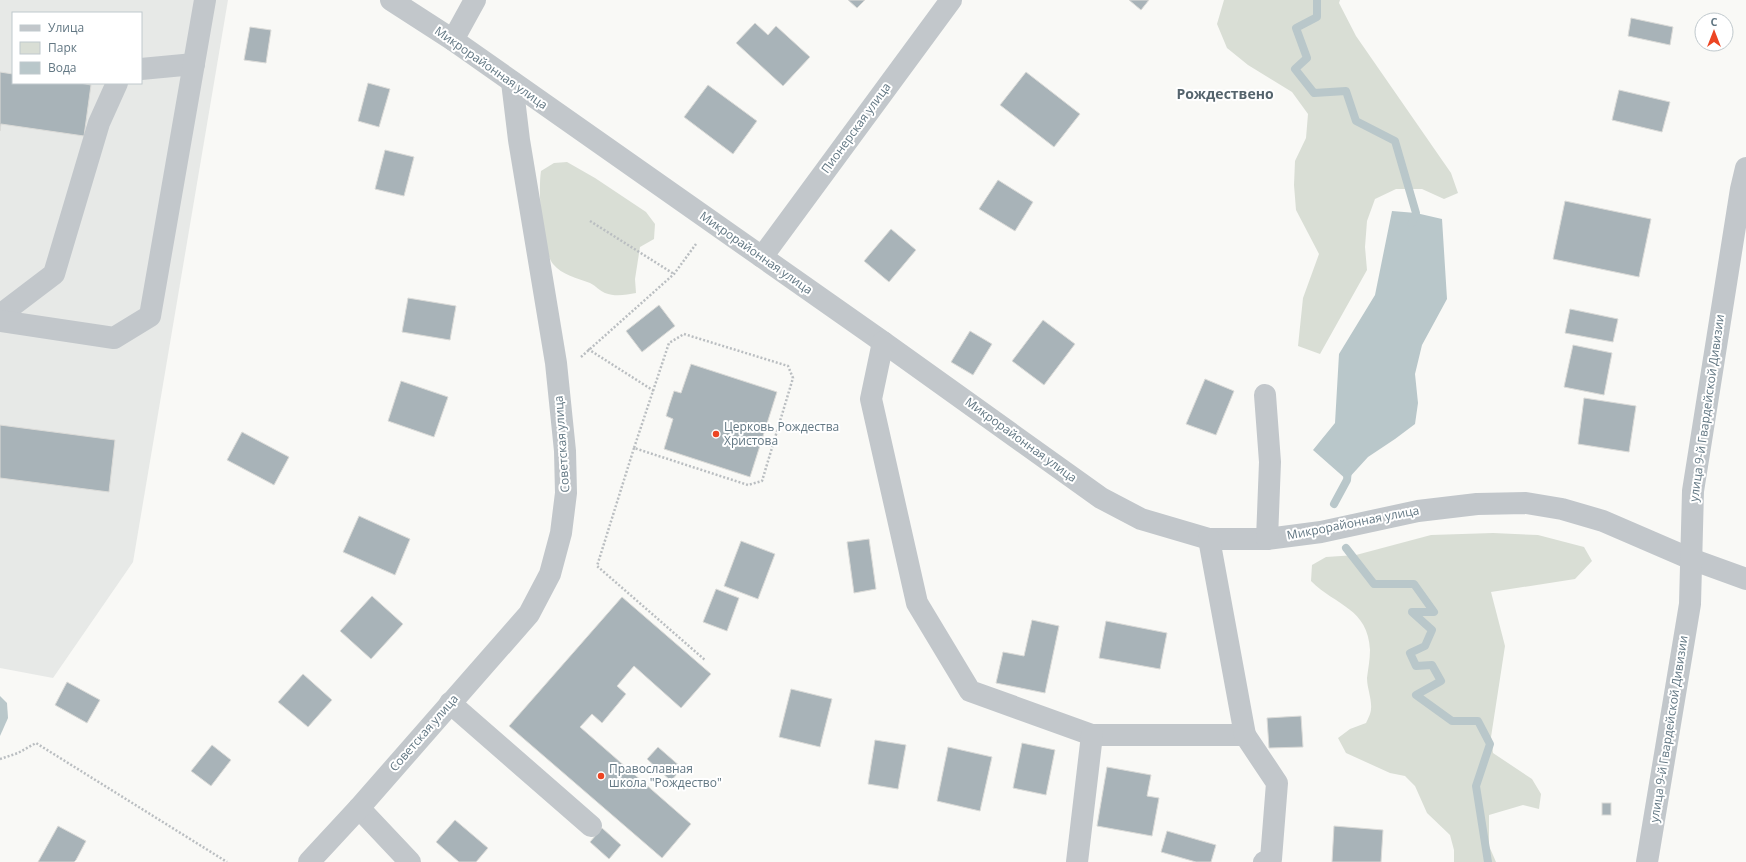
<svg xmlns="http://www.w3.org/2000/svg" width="1746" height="862" viewBox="0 0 1746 862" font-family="'Open Sans',sans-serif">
	<rect width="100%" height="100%" fill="#f9f9f6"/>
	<path fill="#e7e9e7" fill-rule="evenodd" d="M0,0H228L133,562L53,678L0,668ZM13,13H141V83H13Z"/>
	<g fill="#d9ded5">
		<polygon points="1224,0 1340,0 1339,3 1356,36 1451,173 1458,193 1444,199 1422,189 1396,189 1375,199 1367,221 1365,247 1367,270 1320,354 1298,346 1303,298 1319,254 1296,210 1294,185 1295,161 1306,138 1308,114 1292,92 1248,65 1227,48 1217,24"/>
		<path d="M567,162L595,178L646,212L655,224L654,239L640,247L635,279L636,293C626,295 615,297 605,293C600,291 596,286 590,283C577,278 562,275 553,264C541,249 538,190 541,171L554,163Z"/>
		<path d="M1493,533L1538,535L1584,547L1592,561L1575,579L1491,592L1505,646L1491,737L1493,753L1532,779L1541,794L1539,809L1523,805L1489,815V846L1496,862H1454V850L1450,835L1427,813L1415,786L1405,776L1390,773L1346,753L1338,738L1350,729L1366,723C1368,719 1371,713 1371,709C1372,699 1367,688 1367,678C1368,669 1370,660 1370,650C1368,608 1336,606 1311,581L1312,565L1326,557L1356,555L1431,535Z"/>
	</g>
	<g fill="#b9c7ca">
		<polygon points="1392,211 1416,213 1442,219 1447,299 1422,345 1415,374 1418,403 1415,424 1395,439 1368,457 1347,480 1313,450 1335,423 1339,354 1375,295"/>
		<polygon points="0,696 7,703 8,718 0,736"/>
	</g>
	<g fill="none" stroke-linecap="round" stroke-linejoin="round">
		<g stroke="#b9c7ca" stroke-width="8">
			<polyline points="1317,0 1317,17 1296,28 1307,58 1295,69 1314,93 1346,91 1356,121 1395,141 1416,213 1412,223"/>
			<polyline points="1334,504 1347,480 1348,469"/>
			<polyline points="1346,548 1374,584 1414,584 1434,612 1412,612 1432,630 1425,646 1410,653 1416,666 1432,665 1441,681 1416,695 1452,721 1478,721 1490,744 1476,786 1488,862"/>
		</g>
	</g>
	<g fill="#a8b3b8" stroke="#dbdbd8">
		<polygon points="848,0 865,0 857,8"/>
		<polygon points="1129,0 1149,0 1141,10"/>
		<polygon points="1631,18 1673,27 1670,45 1628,36"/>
		<polygon points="755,23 768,35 776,26 810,57 783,86 736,43"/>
		<polygon points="250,27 271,30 266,63 244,60"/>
		<polygon points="0,72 13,74 13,83 80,83 91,85 84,136 1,124 0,131"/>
		<polygon points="1026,72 1080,114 1054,147 1000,105"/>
		<polygon points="368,83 390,89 379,127 358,121"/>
		<polygon points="708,85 757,121 733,154 684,117"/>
		<polygon points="1619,90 1670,102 1662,132 1612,120"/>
		<polygon points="385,150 414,157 404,196 375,189"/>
		<polygon points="998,180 1033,202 1015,231 979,209"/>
		<polygon points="1565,201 1651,219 1639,277 1553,259"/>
		<polygon points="891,229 916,250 889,282 864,261"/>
		<polygon points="408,298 456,306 450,340 402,332"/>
		<polygon points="659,305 675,326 642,352 626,331"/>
		<polygon points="1570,309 1618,319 1613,342 1565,333"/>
		<polygon points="1043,320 1075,344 1044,385 1012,361"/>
		<polygon points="970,331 992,344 973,375 951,362"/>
		<polygon points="1573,345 1612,353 1604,395 1564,387"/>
		<polygon points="691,364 777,392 750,477 664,449 673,419 666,416 670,403 674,391 681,393"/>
		<polygon points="1205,379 1234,391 1216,435 1186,424"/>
		<polygon points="401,381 448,397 434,437 388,421"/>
		<polygon points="1584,398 1636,406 1629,452 1578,444"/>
		<polygon points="0,425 115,440 109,492 0,478"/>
		<polygon points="242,432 289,457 274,485 227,460"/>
		<polygon points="359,516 410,539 395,575 343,552"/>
		<polygon points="869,539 876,589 854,593 847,542"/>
		<polygon points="741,541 775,554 758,599 724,586"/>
		<polygon points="716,589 739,598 727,631 703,622"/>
		<polygon points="372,596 403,624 371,659 340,631"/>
		<polygon points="622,597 711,674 681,708 634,666 617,686 626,694 602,723 592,714 580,727 691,824 662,858 509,726"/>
		<polygon points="1032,620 1059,626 1045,693 996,683 1003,652 1024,656"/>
		<polygon points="1106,621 1167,633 1160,669 1099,658"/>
		<polygon points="303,674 332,700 308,727 278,702"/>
		<polygon points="67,682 100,700 87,723 55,705"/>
		<polygon points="791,689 832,699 820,747 779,737"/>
		<polygon points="1301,716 1303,747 1269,748 1267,718"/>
		<polygon points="875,740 906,745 898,789 868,784"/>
		<polygon points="1022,743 1055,750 1046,795 1013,788"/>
		<polygon points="212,745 231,760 211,786 191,771"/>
		<polygon points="658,747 682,768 671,781 647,759"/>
		<polygon points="948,747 992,757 980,811 937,801"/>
		<polygon points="1107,767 1151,775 1147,796 1159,798 1152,836 1097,826"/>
		<rect x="1602" y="803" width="9" height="12"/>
		<polygon points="455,820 488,848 476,862 459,862 436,842"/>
		<polygon points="58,826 86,841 76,860 74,862 38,862"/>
		<polygon points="1334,826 1383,830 1381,862 1332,862"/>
		<polygon points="602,828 621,845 609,859 590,842"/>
		<polygon points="1167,831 1216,845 1211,862 1196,862 1161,852"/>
	</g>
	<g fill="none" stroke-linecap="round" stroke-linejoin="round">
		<g stroke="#babec1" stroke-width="2.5" stroke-dasharray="2 2" stroke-linecap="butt">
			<polyline points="590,221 674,274"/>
			<polygon points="684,334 788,366 793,378 762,481 748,485 634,448 669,343"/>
			<polyline points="588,349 654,391"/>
			<polyline points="581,357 674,274 696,244"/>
			<polyline points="634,448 597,566 705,660"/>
			<polyline points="0,759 18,753 36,743 227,862"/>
		</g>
		<g stroke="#c2c7cb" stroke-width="22">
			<polyline points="391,0 453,40 883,342 1101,498 1141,519 1209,539 1267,539 1321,532 1418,511 1477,504 1526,503 1562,509 1603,521 1691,559 1746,579"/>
			<polyline points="453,40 475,0"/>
			<polyline points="141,69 194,64"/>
			<polyline points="762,257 951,0"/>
			<polyline points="0,315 54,274 99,123 117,83"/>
			<polyline points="0,321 114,338 150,316 205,0"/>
			<polyline points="883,342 871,399 917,603 970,691 1092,735 1245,735 1277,783 1271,859 1264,862"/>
			<polyline points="1265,395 1270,462 1267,539"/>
			<polyline points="1209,539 1245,735"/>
			<polyline points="450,703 591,826"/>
			<polyline points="359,808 410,862"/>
			<polyline points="309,862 359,808 529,614 550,574 561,533 566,493 565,451 556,363 519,140 512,82"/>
			<polyline points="1077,862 1092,735"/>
			<polyline points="1647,862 1690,604 1693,491 1741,189 1746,168"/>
		</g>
	</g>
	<g fill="#ec4523" stroke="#fff" stroke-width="1.5">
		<circle cx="716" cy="434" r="4"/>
		<circle cx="601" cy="776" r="4"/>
	</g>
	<g text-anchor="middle" stroke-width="4" stroke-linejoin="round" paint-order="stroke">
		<g font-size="12" fill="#627783" stroke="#fff">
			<text transform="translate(491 68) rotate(35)" y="4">Микрорайонная улица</text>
			<text transform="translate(856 128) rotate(-54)" y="4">Пионерская улица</text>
			<text transform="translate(756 253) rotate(35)" y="4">Микрорайонная улица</text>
			<text transform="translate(1707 408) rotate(-82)" y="4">улица 9-й Гвардейской Дивизии</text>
			<text transform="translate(1021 440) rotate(36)" y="4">Микрорайонная улица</text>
			<text transform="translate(562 444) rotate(-94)" y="4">Советская улица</text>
			<text transform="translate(1353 523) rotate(-11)" y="4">Микрорайонная улица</text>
			<text transform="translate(1669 729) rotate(-81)" y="4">улица 9-й Гвардейской Дивизии</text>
			<text transform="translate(424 733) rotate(-49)" y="4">Советская улица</text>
		</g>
		<g font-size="12" fill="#627783" stroke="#fff" text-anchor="start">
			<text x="724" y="431">Церковь Рождества<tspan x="724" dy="14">Христова</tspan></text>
			<text x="609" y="773">Православная<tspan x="609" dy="14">школа "Рождество"</tspan></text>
		</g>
		<g font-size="14" font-weight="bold" fill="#55646d" stroke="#fff">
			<text x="1225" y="99">Рождествено</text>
		</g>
	</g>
	<rect x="12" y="12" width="130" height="72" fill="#ffffff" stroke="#c0c9cd"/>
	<rect x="20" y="25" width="20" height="6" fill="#c2c7cb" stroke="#c0c9cd"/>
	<text x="48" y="32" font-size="12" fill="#627783">Улица</text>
	<rect x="20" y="42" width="20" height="12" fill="#d9ded5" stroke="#c0c9cd"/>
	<text x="48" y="52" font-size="12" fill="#627783">Парк</text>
	<rect x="20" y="62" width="20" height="12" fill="#b9c7ca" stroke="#c0c9cd"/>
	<text x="48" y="72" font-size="12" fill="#627783">Вода</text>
	<g transform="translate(1714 32)"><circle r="19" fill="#ffffff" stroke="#c0c9cd"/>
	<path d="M0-3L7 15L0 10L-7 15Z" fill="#ec4523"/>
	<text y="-6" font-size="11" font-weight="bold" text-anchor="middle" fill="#627783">С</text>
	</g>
</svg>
